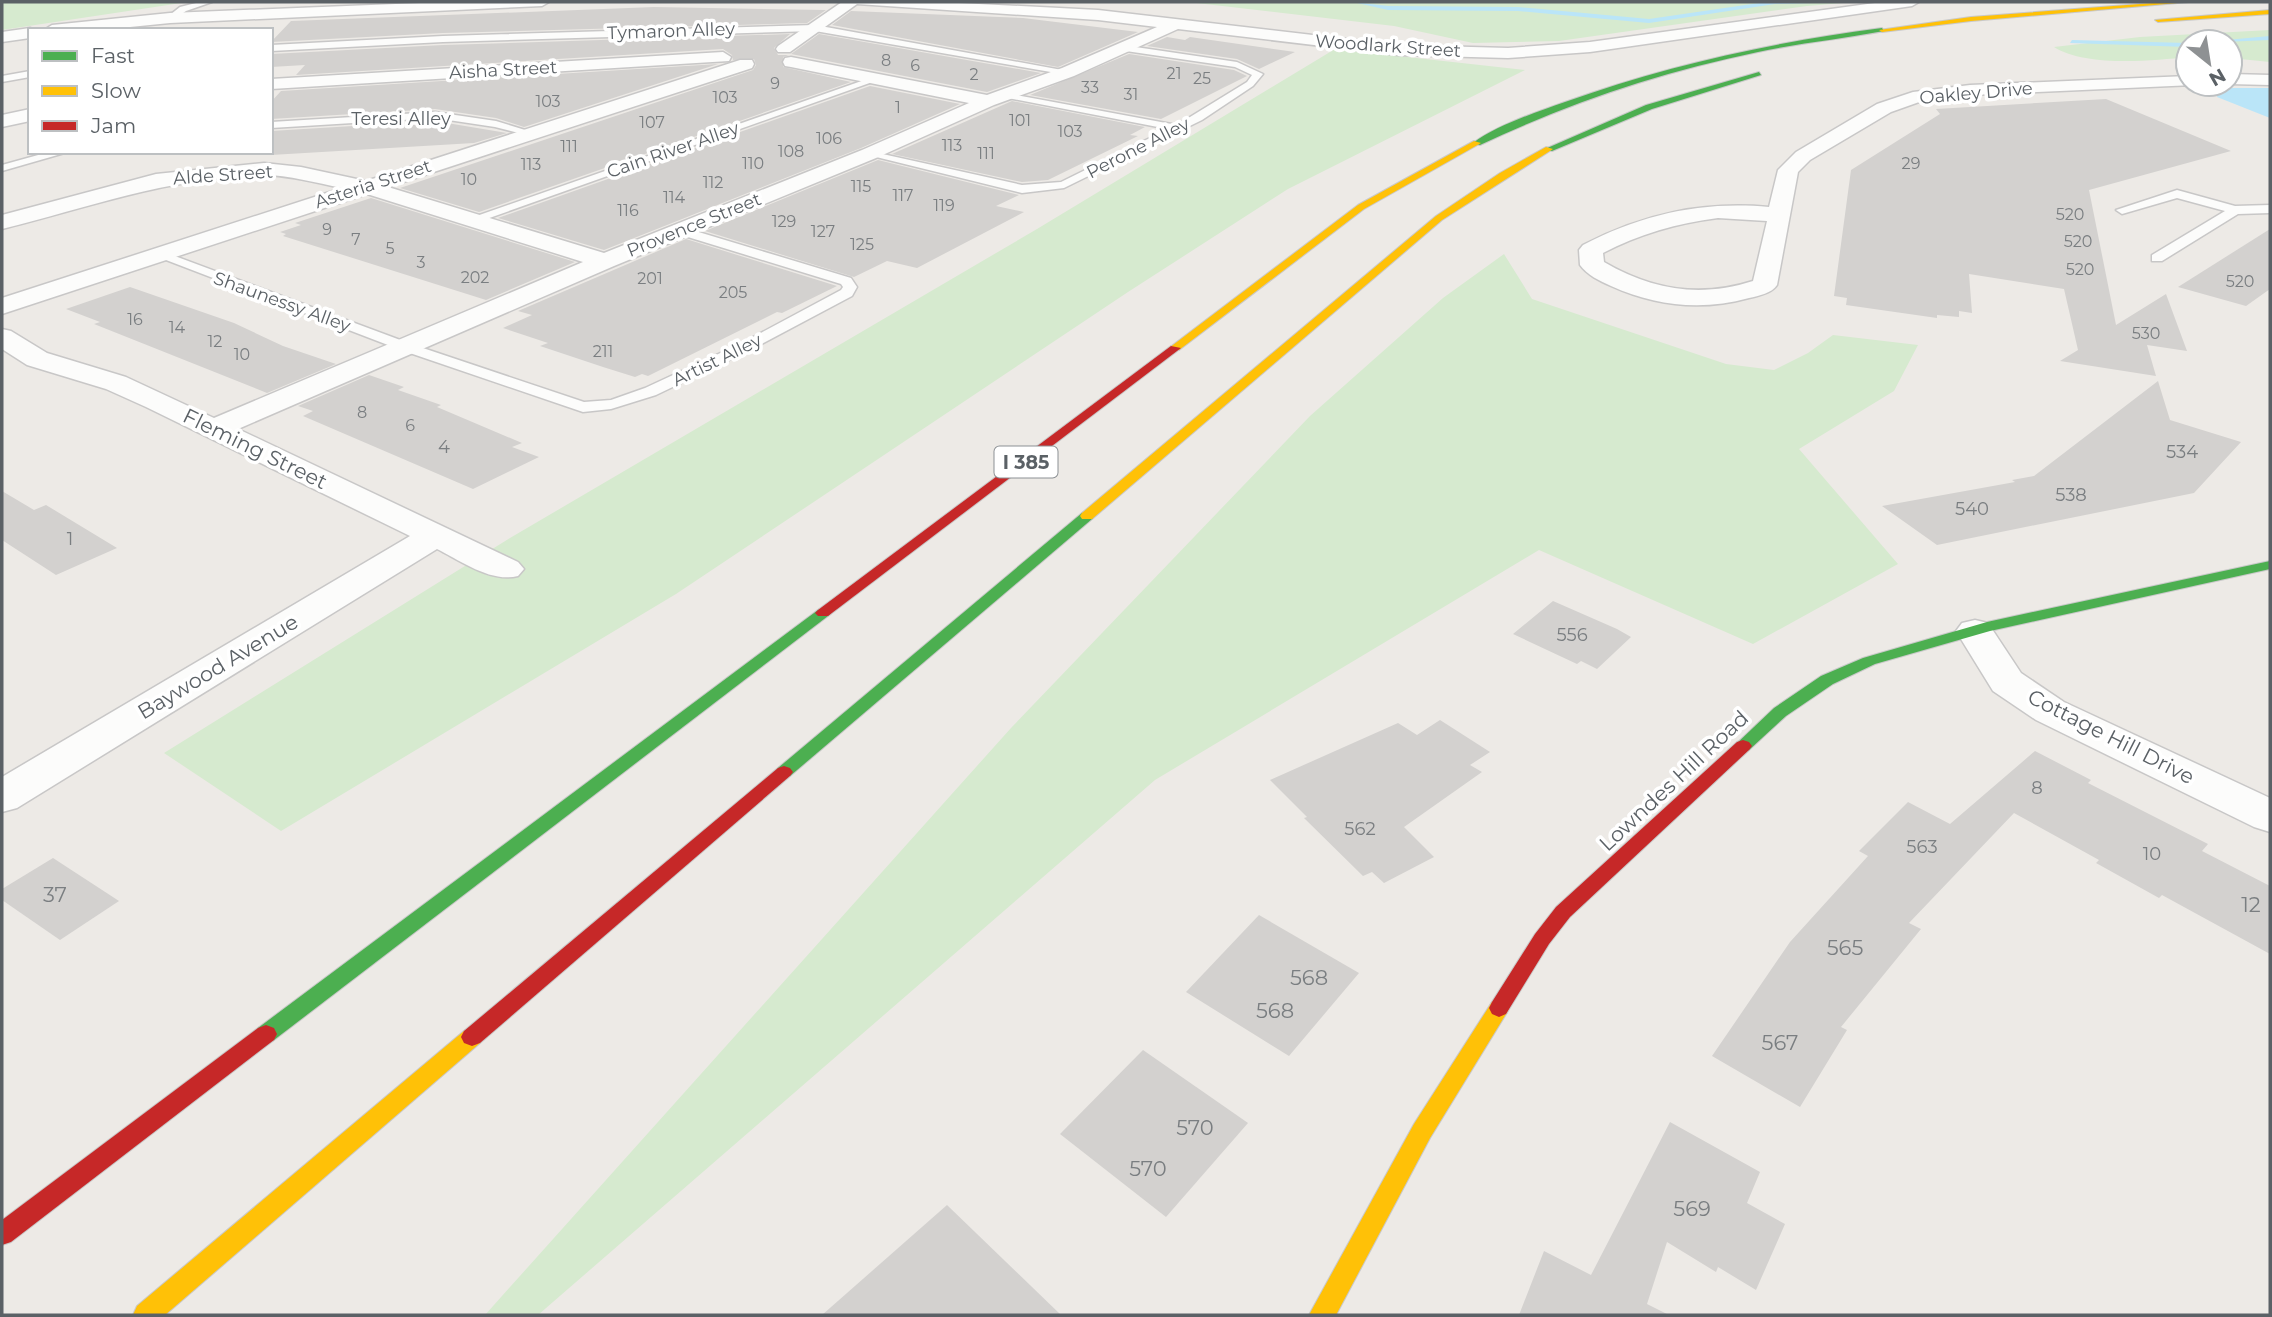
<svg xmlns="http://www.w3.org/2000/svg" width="2272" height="1317" viewBox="0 0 2272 1317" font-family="Montserrat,sans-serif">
	<rect width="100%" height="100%" fill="#edeae6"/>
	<g fill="#d6eacf">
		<polygon points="2,2 188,2 2,30"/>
		<polygon points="1188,2 1855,2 1807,6 1559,41 1473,43 1394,26"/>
		<path d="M2270,30V62L2230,58V42H2188V57C2151,61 2085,67 2054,47L2140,37Z"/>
		<polygon points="1335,49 1525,70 1288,189 1128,292 676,594 281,831 164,753 510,538 1037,229"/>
		<polygon points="1504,254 1532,299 1726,364 1774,370 1808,353 1833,335 1918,345 1894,391 1799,449 1898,564 1753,644 1539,550 1155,780 538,1315 485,1315 1011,728 1310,416 1443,298"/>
	</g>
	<polygon fill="#bae5f8" points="2232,88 2270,88 2270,118 2217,97 2218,92"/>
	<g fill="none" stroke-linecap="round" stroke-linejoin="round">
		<g fill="#bae5f8" fill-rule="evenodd">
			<polygon points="1353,2 1388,6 1518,7 1649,19 1766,2 1812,3 1775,4 1649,23 1518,11 1388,10"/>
			<polygon points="2270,36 2270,40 2223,42 2226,40"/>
			<polygon points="2072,40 2188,43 2188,47 2070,43"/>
		</g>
	</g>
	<g fill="#d3d1cf">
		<polygon points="654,7 826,10 807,23 443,33 271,42 291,21"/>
		<polygon points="851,11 1023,18 1138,32 1058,67 832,25"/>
		<polygon points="790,34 774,48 778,55 789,55 783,57 783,67 851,82 479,212 400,188 753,70 756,65 754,59 733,60 732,55 723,49 296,75 305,65 271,67 271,54 443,45"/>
		<polygon points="819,34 1041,73 987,92 791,54"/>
		<polygon points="1167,37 1185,40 1190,37 1295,52 1259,69 1237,59 1147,46"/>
		<polygon points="1129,54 1234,70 1247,76 1161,119 1030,95"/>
		<polygon points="718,64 524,127 496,118 435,109 271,119 271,102 281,91"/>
		<polygon points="870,86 960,104 861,148 604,250 498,218"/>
		<polygon points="2106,99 2231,151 2089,190 2116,325 2166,294 2187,351 2147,345 2156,376 2060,361 2078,350 2064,289 1969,274 1972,313 1959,311 1959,317 1937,315 1937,318 1846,305 1847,298 1834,296 1851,170 1940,114 1936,109"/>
		<polygon points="1012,101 1145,127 1130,135 1138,136 1048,180 1022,182 892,154"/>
		<polygon points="435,121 507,133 474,143 271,155 271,131"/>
		<polygon points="878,160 1019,195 996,206 1024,212 917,268 887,261 854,277 705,231"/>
		<polygon points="371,198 575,262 486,300 283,236 286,234 280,232 301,225 295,223"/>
		<polygon points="2270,229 2270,289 2246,306 2178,287"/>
		<polygon points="686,239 837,286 782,313 777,312 648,376 642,374 635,377 603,367 540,346 548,343 503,328 532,315 518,311"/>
		<polygon points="130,287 234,323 283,346 336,364 267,393 94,324 100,322 66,309"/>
		<polygon points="369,375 404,387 398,390 441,405 437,407 522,443 512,447 539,457 473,489 303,416 313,411 298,406"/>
		<polygon points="2158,381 2170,420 2241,442 2194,493 1937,545 1882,506 2015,482 2012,480 2034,476"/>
		<polygon points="2,491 34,510 46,505 117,548 56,575 2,540"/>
		<polygon points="1553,601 1617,629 1631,637 1597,669 1581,661 1577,664 1513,634"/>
		<polygon points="1440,720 1490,752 1470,765 1482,772 1404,827 1434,857 1384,883 1372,872 1363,876 1304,818 1307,817 1270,780 1398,723 1417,735"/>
		<polygon points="2035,751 2091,780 2088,783 2208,844 2202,851 2270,886 2270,954 2162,895 2159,898 2096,863 2099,860 2014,813 1909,923 1921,929 1841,1027 1847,1030 1800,1107 1712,1056 1790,942 1868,856 1859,851 1908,802 1950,824"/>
		<polygon points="53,858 119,901 60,940 2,900 2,889"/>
		<polygon points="1259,915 1359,973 1289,1056 1186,992"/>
		<polygon points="1143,1050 1248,1123 1166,1217 1060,1134"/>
		<polygon points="1670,1122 1760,1172 1747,1203 1785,1224 1756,1290 1718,1267 1716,1272 1667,1242 1647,1304 1669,1315 1519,1315 1544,1251 1591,1275"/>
		<polygon points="947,1205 1061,1315 822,1315"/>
	</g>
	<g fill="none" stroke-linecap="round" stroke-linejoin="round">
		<g stroke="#c8c7c7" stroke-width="3">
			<g id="lane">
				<polygon points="200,2 212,2 186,11 173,20 166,18 180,7"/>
				<polygon points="815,25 1073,72 1068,75 815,31 443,42 271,51 271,45 443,36"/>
				<polygon points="1122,45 1237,62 1263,74 1253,86 1202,120 1064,188 1022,193 864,154 869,151 1022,185 1061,182 1168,129 1008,98 1003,95 1005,93 1177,125 1247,82 1252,75 1235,67 1119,50 1118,48"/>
				<polygon points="30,71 30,77 2,82 2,76"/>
				<polygon points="870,78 878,80 478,222 468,219"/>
				<polygon points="435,112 496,121 535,133 530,136 495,127 435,118 271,128 271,122"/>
				<polygon points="49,152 68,152 2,171 2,165"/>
				<polygon points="2177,190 2235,206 2270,205 2270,213 2238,214 2162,261 2152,261 2152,255 2225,211 2177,198 2122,214 2116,210"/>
				<polygon points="682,227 851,278 857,287 852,296 754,348 656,395 611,409 583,412 401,350 153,255 159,251 164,252 411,344 584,402 611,400 645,388 744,342 841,290 843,287 841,284 678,234 676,231"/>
			</g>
		</g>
		<g stroke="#c8c7c7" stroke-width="3">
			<g id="street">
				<polygon points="445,2 549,2 542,6 170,23 100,30 44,30 52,25 170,13"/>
				<path d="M842,2H939L1098,10L1398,45L1508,48L1590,42L1882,2H1919L1912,6L1590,52L1508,58L1398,55L1178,29L1074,76L994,105L876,158L614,266L238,429L518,562L524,569L518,576C491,583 461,561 437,549L17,808L2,812V777L410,536L146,407L106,389L27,365L2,349V329L11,331L47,353L126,377L214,418L583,262L367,194L2,314V298L342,188C316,183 289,175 263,175C171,177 90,207 2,229V215L156,174L264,163L301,167L366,181L740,60H752L754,64L752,68L388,187L604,253L862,150L969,103L791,67L785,66L783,62L785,58L791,57L987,95L1062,68L1157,27L1098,20L857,4L790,52H778L776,49L778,46Z"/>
				<polygon points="30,28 36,30 30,30 30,38 2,42 2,32"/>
				<polygon points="723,52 731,57 729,61 271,89 271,79"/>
				<polygon points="2230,74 2270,75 2270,85 2229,84"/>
				<path d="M2188,76V84L2194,85L1970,95L1922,101L1891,112L1810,160L1798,172L1777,285C1772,293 1759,296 1749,298C1702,311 1655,306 1611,286C1600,281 1587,275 1580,265L1579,250L1583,245C1643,214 1702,201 1769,207L1778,170L1796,152L1877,104L1913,92L1970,85ZM1718,218L1767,221L1753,281C1700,298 1652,290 1604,262L1603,253C1639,234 1678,223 1718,218Z"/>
				<polygon points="30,109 30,121 2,127 2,115"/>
				<polygon points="1975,620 1988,623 2021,673 2064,702 2270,798 2270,832 2254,827 2036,720 1993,691 1956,631 1962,623"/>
			</g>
		</g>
		<g stroke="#c9c9c9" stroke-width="2">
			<g id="fast">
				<path d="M1882,28L1884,31C1842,39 1800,43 1758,52C1661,72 1569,103 1480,145L1473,143C1497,125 1537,112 1565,102C1668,65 1774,42 1882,28Z"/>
				<polygon points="1759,72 1761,75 1652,109 1552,151 1545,149 1646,105"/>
				<polygon points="1087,512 1094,516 1092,519 790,776 778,776 775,772 778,768 1082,513"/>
				<polygon points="2270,561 2270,569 1990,631 1875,664 1833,684 1786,716 1749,750 1743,752 1734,746 1774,708 1821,676 1863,658 1987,622"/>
				<polygon points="823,608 831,613 828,616 274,1040 266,1043 258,1040 255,1034 258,1028 818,610"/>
			</g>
		</g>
		<g stroke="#c9c9c9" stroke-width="2">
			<g id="slow">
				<polygon points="2166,2 2189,2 1971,21 1882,32 1879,30 1971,17"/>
				<polygon points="2270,10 2270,14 2158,22 2155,20"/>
				<polygon points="1474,141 1481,143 1364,209 1179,350 1169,348 1358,205"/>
				<polygon points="1546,147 1553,149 1442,220 1092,519 1082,519 1080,516 1082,513 1436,216 1500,173"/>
				<polygon points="1499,999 1506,1002 1509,1008 1506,1014 1430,1138 1336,1315 1309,1315 1414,1124 1492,1002"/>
				<polygon points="472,1028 480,1031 483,1037 480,1043 165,1315 133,1315 137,1306 464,1031"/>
			</g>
		</g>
		<g stroke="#c9c9c9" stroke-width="2">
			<g id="jam">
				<polygon points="1171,346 1181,348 828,616 818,616 815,613 818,610"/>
				<polygon points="1743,740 1749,742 1752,746 1749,750 1570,917 1549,944 1506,1014 1499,1017 1492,1014 1489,1008 1492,1002 1535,934 1556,907 1737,742"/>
				<polygon points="784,766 790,768 793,772 790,776 480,1043 472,1046 464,1043 461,1037 464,1031 778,768"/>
				<polygon points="266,1025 274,1028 277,1034 274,1040 11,1242 2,1245 2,1220 258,1028"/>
			</g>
		</g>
		<use href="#lane" fill="#fcfcfb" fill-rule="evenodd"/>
		<use href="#street" fill="#fcfcfb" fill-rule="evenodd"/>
		<use href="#fast" fill="#4caf50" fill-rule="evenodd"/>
		<use href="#slow" fill="#ffc107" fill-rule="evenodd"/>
		<use href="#jam" fill="#c62828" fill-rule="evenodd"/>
	</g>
	<g text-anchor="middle" stroke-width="7" stroke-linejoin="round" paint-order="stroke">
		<g font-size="16" fill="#7a7e81">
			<text x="886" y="66">8</text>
			<text x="915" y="71">6</text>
			<text x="1174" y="79">21</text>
			<text x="974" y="80">2</text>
			<text x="1202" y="84">25</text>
			<text x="775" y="89">9</text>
			<text x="1090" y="93">33</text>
			<text x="1131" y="100">31</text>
			<text x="725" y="103">103</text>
			<text x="548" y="107">103</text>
			<text x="898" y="113">1</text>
			<text x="1020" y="126">101</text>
			<text x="652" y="128">107</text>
			<text x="1070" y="137">103</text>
			<text x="829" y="144">106</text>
			<text x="952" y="151">113</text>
			<text x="569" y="152">111</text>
			<text x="791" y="157">108</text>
			<text x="986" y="159">111</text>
			<text x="753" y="169">110</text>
			<text x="1911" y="169">29</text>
			<text x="531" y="170">113</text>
			<text x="469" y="185">10</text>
			<text x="713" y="188">112</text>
			<text x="861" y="192">115</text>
			<text x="903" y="201">117</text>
			<text x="674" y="203">114</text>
			<text x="944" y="211">119</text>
			<text x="628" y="216">116</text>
			<text x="2070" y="220">520</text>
			<text x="784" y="227">129</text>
			<text x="327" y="235">9</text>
			<text x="823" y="237">127</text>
			<text x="356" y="245">7</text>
			<text x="2078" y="247">520</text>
			<text x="862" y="250">125</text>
			<text x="390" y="254">5</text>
			<text x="421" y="268">3</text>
			<text x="2080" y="275">520</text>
			<text x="475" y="283">202</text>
			<text x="650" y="284">201</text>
			<text x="2240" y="287">520</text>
			<text x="733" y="298">205</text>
			<text x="135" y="325">16</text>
			<text x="177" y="333">14</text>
			<text x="2146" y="339">530</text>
			<text x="215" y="347">12</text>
			<text x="603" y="357">211</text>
			<text x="242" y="360">10</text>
			<text x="362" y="418">8</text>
			<text x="410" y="431">6</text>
		</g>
		<g font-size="18" fill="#5b6166" stroke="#fff">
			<text transform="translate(671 31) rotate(-2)" y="6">Tymaron Alley</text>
			<text transform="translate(1388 46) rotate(4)" y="6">Woodlark Street</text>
			<text transform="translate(503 70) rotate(-3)" y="6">Aisha Street</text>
			<text transform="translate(1976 93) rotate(-5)" y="6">Oakley Drive</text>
			<text x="401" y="125">Teresi Alley</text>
			<text transform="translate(1138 148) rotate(-27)" y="6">Perone Alley</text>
			<text transform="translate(673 150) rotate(-19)" y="6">Cain River Alley</text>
			<text transform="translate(223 175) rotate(-4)" y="6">Alde Street</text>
			<text transform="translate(373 184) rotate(-18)" y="6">Asteria Street</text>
			<text transform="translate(694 225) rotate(-22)" y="6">Provence Street</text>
			<text transform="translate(282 302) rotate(20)" y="6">Shaunessy Alley</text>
			<text transform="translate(717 360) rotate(-26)" y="6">Artist Alley</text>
		</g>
		<g font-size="18" fill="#7a7e81">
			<text x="444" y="453">4</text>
			<text x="2182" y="458">534</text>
			<text x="2071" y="501">538</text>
			<text x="1972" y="515">540</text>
			<text x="70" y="545">1</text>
			<text x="1572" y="641">556</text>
			<text x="2037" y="794">8</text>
			<text x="1360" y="835">562</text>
			<text x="1922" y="853">563</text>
			<text x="2152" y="860">10</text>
		</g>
		<rect fill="#fff" stroke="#8c9094" stroke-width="2" x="994.5" y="446.5" width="63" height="31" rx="5"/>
		<g font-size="19" font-weight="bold" fill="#5b6166">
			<text x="1026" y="469">I 385</text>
		</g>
		<g font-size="21" fill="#5b6166" stroke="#fff">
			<text transform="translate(255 449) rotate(26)" y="7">Fleming Street</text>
			<text transform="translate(218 667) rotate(-31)" y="7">Baywood Avenue</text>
			<text transform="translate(2111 737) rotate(27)" y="7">Cottage Hill Drive</text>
			<text transform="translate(1674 781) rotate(-43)" y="7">Lowndes Hill Road</text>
		</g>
		<g font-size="21" fill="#7a7e81">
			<text x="55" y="902">37</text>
			<text x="2251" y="912">12</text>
			<text x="1845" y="955">565</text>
			<text x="1309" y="985">568</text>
			<text x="1275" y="1018">568</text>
			<text x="1780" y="1050">567</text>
			<text x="1195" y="1135">570</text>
			<text x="1148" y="1176">570</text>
			<text x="1692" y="1216">569</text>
		</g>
	</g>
	<rect width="2272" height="1317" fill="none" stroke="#5b6166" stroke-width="7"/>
	<rect x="28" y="28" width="245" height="126" fill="#ffffff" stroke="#bdc0c2" stroke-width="2"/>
	<rect x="42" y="51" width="35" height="10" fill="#4caf50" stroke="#bdc0c2" stroke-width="2"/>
	<text x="91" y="63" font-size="21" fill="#5b6166">Fast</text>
	<rect x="42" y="86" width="35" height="10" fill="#ffc107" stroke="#bdc0c2" stroke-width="2"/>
	<text x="91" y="98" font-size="21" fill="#5b6166">Slow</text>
	<rect x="42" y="121" width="35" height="10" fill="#c62828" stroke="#bdc0c2" stroke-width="2"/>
	<text x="91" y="133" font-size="21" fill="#5b6166">Jam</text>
	<g transform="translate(2209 63) rotate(150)"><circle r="33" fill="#ffffff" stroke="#bdc0c2" stroke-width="2"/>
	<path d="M0-5L12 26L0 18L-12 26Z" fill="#8e9193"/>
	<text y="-10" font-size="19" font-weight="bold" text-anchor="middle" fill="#5b6166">N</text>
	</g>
</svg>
